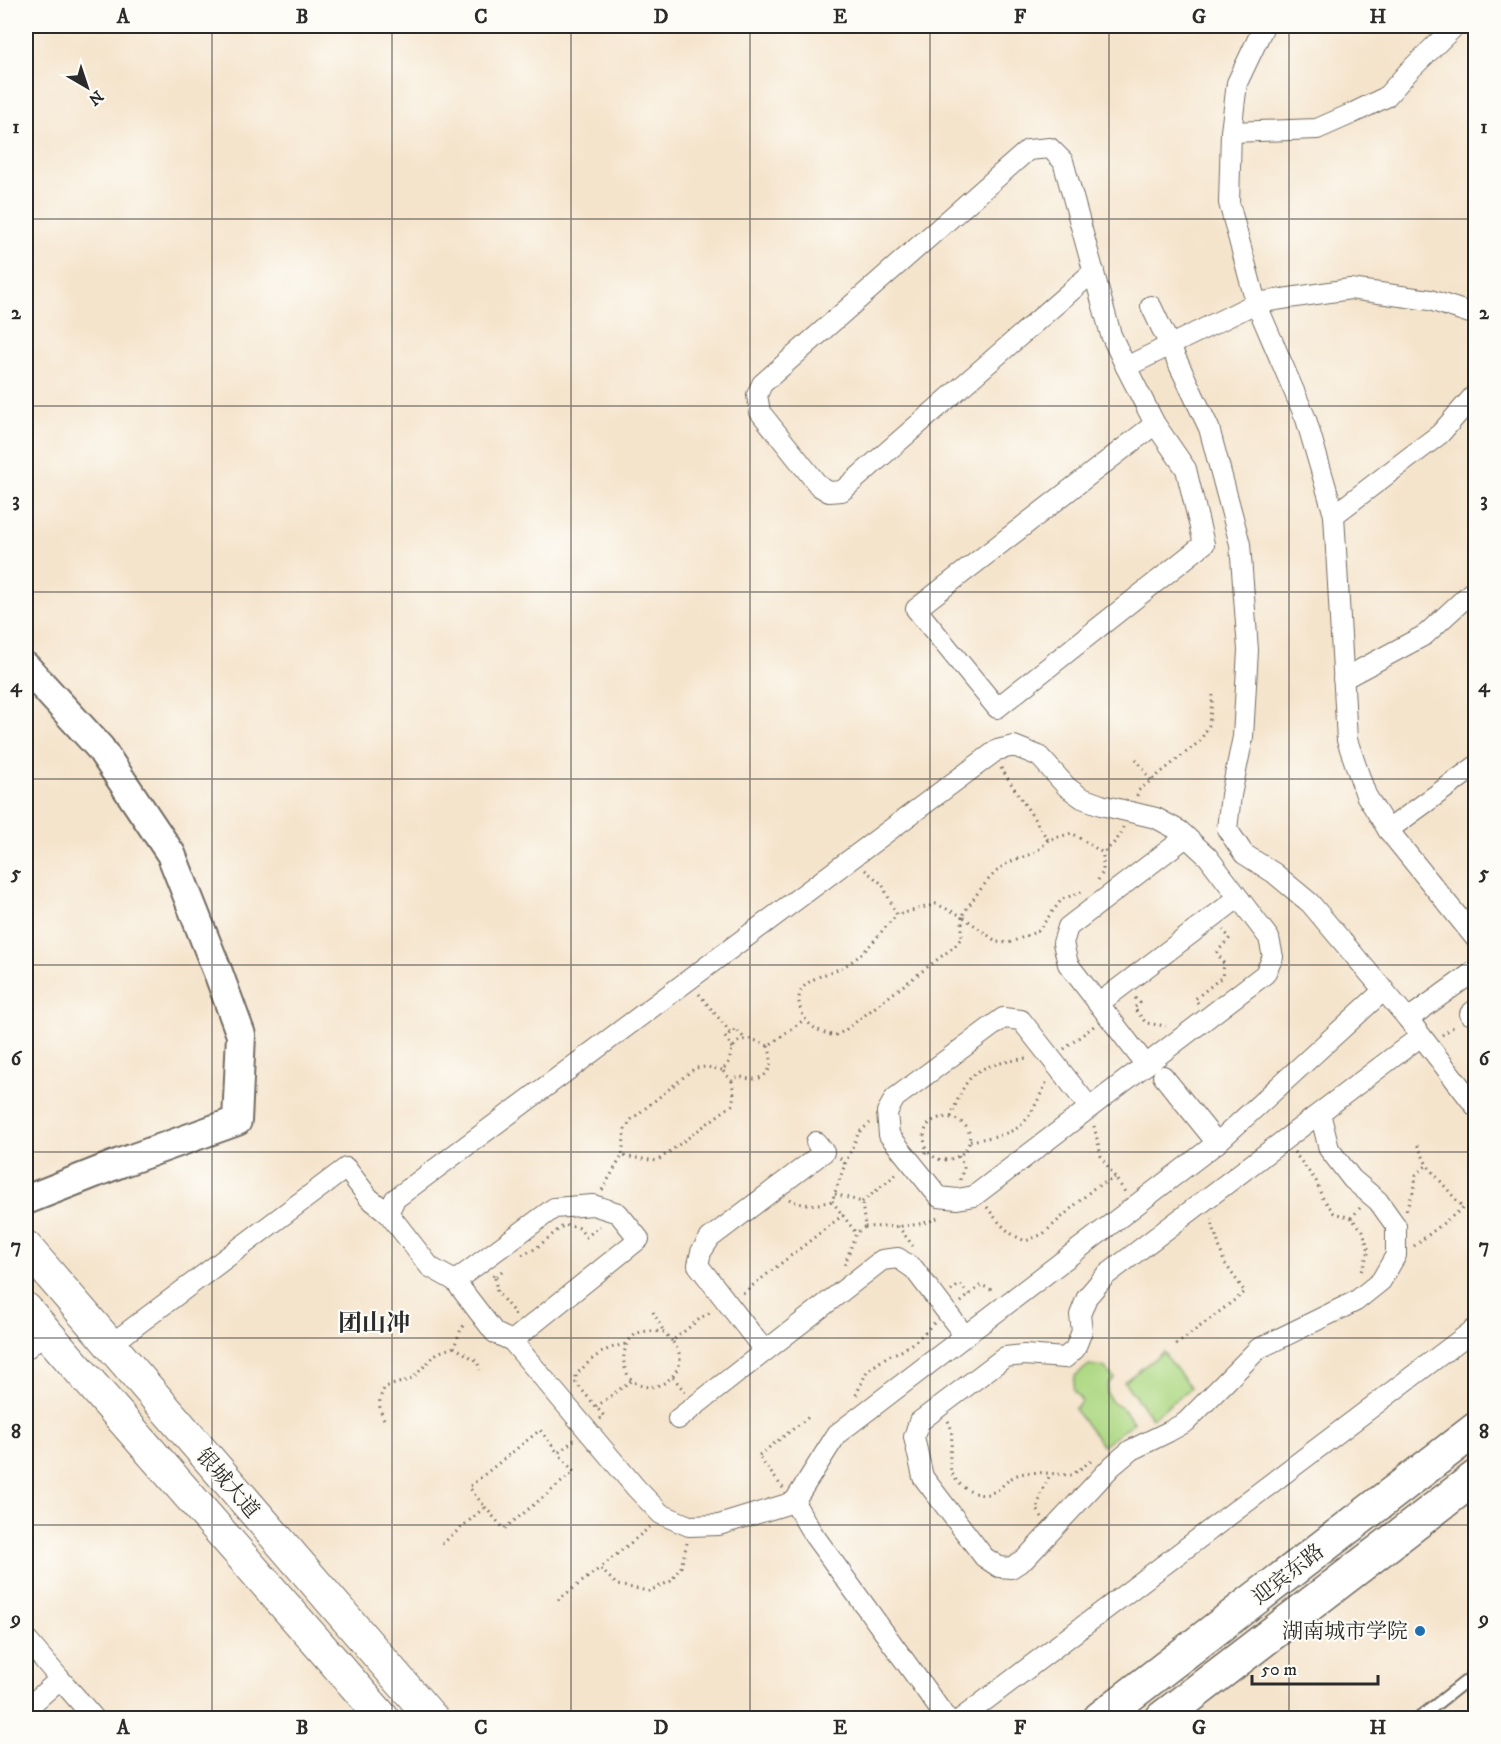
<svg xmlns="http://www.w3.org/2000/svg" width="1501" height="1744" viewBox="0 0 1501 1744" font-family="'IM FELL DW Pica','Noto Serif SC',serif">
	<rect width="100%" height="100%" fill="#fdfcf7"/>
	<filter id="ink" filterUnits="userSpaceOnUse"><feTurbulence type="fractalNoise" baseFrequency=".0167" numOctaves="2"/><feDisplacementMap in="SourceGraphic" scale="12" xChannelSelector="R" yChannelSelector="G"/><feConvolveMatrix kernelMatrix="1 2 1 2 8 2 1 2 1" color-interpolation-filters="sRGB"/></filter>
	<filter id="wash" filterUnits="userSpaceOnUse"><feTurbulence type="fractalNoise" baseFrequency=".008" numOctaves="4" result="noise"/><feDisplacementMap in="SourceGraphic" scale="24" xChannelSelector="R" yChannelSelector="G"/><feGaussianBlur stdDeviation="1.35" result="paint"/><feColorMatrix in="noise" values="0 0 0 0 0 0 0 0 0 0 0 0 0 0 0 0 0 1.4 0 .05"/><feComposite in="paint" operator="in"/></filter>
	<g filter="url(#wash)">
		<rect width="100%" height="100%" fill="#f5e4cc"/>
		<g fill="#afd985" stroke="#6d8258" stroke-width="1.5">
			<polygon points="1163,1352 1191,1388 1152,1418 1124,1382"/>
			<polygon points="1089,1365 1104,1367 1114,1378 1108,1384 1107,1393 1111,1401 1120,1406 1134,1422 1103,1446 1074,1409 1082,1401 1073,1390 1075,1376"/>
		</g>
	</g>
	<g filter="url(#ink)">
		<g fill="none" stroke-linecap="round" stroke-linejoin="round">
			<g stroke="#726c63" stroke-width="14">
				<polyline id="lane" points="1419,1718 1476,1673"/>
			</g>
			<g stroke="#726c63" stroke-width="22">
				<g id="street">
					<polyline points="1264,26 1237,83 1231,132 1229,203 1256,303 1306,419 1334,515 1347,740 1366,795 1388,830 1476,939"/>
					<polyline points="1231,132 1317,129 1351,114 1386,97 1409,71 1455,26"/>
					<polyline points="1094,271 842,491 829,492 819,486 760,412 757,395 762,384 1028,150 1050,148 1063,161 1111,335 1126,367"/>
					<polyline points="1151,306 1209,428 1240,544 1248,650 1243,737 1231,795 1227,829 1244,854 1274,873 1310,903 1408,1019 1476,1107"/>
					<polyline points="1155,424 916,609 997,708 1204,544 1186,469 1155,424 1126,367 1256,303 1350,289 1430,300 1476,315"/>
					<polyline points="1334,515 1440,434 1476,393"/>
					<polyline points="1343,679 1425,635 1476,588"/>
					<polyline points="1388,830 1476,766"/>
					<polyline points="1098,1004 1238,898"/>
					<polyline points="1470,1014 1476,1009"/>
					<polyline points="1408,1019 1476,970"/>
					<polyline points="1146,1065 1068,964 1063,943 1068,927 1186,837"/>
					<polyline points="1163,1076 1217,1143"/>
					<polyline points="1320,1113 1329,1149 1352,1179 1378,1201 1396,1226 1396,1255 1381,1281 1356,1301 1258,1349 1186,1422 1168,1432 1131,1450 1112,1466 1025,1559 1011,1568 999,1567 984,1557 923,1477 914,1437 919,1422 1005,1357 1024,1355 1065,1358 1075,1349 1082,1331 1080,1315 1087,1297 1105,1276 1421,1036"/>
					<polyline points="455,1281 554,1208 593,1205 618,1213 639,1239 512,1341"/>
					<polyline points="110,1345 346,1168 369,1198 388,1213"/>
					<polyline points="26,1349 45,1332"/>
					<polyline points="764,1350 698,1265 701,1252 710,1238 824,1152 816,1142"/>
					<polyline points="678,1419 882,1260 898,1258 914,1269 965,1336"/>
					<polyline points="794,1502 719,1525 689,1526 661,1514 636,1488 512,1341 495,1333 455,1281 430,1267 388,1213 395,1199 997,750 1014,746 1039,756 1067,787 1082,798 1101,805 1156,818 1180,831 1208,857 1269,938 1273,957 1265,974 974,1196 957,1199 939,1197 889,1135 887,1112 895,1098 1003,1018 1021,1020 1090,1108"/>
					<polyline points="26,1639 60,1679 26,1709"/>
					<polyline points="60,1679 94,1718"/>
					<polyline points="946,1718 813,1534 794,1502 837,1434 1217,1143 1384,990"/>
					<polyline points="962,1718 1476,1328"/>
				</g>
			</g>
			<g stroke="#726c63" stroke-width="32">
				<polyline id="secondary" points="26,667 100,748 171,854 219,975 241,1035 237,1121 120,1163 26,1200"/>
			</g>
			<g stroke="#726c63" stroke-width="34">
				<g id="primary">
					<polyline points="26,1247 432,1718"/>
					<polyline points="26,1309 383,1718"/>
				</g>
			</g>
			<g stroke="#726c63" stroke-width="36">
				<g id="highway">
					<polyline points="1100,1718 1476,1429"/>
					<polyline points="1162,1718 1476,1477"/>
				</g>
			</g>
			<g stroke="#726c63" stroke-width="3" stroke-dasharray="1.5 4.5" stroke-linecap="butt">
				<polyline points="1136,759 1151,780"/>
				<path d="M1001,768L1048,840L1072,833L1103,853C1111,846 1121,838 1123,827"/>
				<polyline points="1137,796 1138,791 1200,741 1209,725 1213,695"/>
				<path d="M1048,840C1032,859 1027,853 1008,863C991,872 973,899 962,916L997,942L1009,943L1038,931L1062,899L1084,891"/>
				<path d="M865,870L882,884L897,915L936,904L962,916V937L955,946L844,1031L834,1036C819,1031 809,1028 802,1013C789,982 820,977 841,968C847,965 854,960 860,955C874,943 883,928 897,915"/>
				<polyline points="1098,880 1103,872 1103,853"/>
				<polyline points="699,994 730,1032"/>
				<polyline points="1135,998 1140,1003 1134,1008 1146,1023 1166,1026"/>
				<polyline points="1198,1003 1195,999 1222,977 1224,964 1217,952 1230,938 1223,930"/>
				<polyline points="1442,1035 1456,1025"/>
				<path d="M768,1046C777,1069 764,1086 739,1076L732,1081L722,1070C734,1059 727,1060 733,1048C740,1034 758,1040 768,1046L805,1019"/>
				<polyline points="733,1048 725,1037 736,1029 745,1039"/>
				<polyline points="1064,1049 1094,1026"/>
				<polyline points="722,1070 707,1067 695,1068 632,1119 625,1129 622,1156 657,1161 732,1105 734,1095 732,1081"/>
				<path d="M951,1117C969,1067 977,1067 1027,1058"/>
				<polyline points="1094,1126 1101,1156 1125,1192"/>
				<path d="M970,1141C1023,1132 1024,1130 1047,1081"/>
				<polyline points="1294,1152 1316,1181 1322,1197 1334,1213 1351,1218"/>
				<path d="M925,1153L927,1151C910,1105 977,1110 969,1143C965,1156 950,1162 938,1159C934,1158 930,1153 927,1151"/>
				<polyline points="959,1156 964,1168 960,1180"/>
				<polyline points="845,1164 859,1132 870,1123"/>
				<polyline points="602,1190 622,1156"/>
				<polyline points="835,1194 862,1202 865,1227 856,1233"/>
				<path d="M789,1199C804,1207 816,1205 832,1201L845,1164L840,1158"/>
				<polyline points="832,1201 856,1233 845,1264 847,1267"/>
				<polyline points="862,1202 898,1173"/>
				<path d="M987,1207C998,1222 1008,1235 1026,1241L1043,1234L1094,1188L1115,1178"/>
				<polyline points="1360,1208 1351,1218 1363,1231 1369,1251 1360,1274"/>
				<polyline points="1406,1210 1414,1190 1416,1175 1427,1165 1417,1144"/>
				<polyline points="898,1226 913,1246"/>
				<path d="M865,1227C890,1226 919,1229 941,1216"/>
				<polyline points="1414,1246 1463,1208 1427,1165"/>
				<polyline points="522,1255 535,1249 564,1225 579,1228 586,1237 600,1226"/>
				<polyline points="493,1275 495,1278 505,1268"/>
				<polyline points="495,1278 497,1292 517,1316"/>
				<polyline points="951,1291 960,1284 969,1295"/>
				<polyline points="743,1293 843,1215"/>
				<polyline points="961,1302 981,1285 990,1289 993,1293"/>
				<polyline points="653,1312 664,1332"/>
				<path d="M672,1341L664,1332C656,1331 643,1330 636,1334C621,1343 620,1369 632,1380C646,1393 668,1386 676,1371C683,1360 680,1351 672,1341L702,1317L712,1312"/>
				<polyline points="1176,1345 1245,1292 1224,1262 1211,1219"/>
				<polyline points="454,1347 477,1361 480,1370"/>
				<polyline points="673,1377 685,1392"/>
				<polyline points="856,1395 867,1371 888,1356 901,1351 917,1340 934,1323"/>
				<polyline points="596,1407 632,1380"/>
				<path d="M384,1419C378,1407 378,1399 385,1387L412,1379L437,1353L454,1347L461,1329L466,1323"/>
				<path d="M600,1419L604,1416L576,1383V1375C592,1358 603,1348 626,1344"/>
				<path d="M948,1421C958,1438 944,1457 953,1475C959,1487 977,1499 991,1493C1005,1488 1007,1475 1026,1473C1038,1471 1059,1475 1072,1475L1091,1461"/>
				<polyline points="783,1488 758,1456 810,1416"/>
				<polyline points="485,1507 504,1529 574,1472 558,1453"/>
				<polyline points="1042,1517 1037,1509 1042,1491 1050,1475"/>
				<polyline points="650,1527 600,1568 617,1585 649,1591 671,1581 681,1567 687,1543"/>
				<polyline points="442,1544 485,1507 469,1487 540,1430 558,1453 574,1440"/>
				<polyline points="558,1600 600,1568"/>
			</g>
			<use href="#lane" stroke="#fff" stroke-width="10"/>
			<use href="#street" stroke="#fff" stroke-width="20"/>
			<use href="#secondary" stroke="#fff" stroke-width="28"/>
			<use href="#primary" stroke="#fff" stroke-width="32"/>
			<use href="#highway" stroke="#fff" stroke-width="33"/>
		</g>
	</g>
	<path fill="none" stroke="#2b2b2b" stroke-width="1.5" stroke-opacity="0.55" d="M212,26V1718M392,26V1718M571,26V1718M750,26V1718M930,26V1718M1109,26V1718M1289,26V1718M26,219H1476M26,406H1476M26,592H1476M26,779H1476M26,965H1476M26,1152H1476M26,1338H1476M26,1525H1476"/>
	<circle fill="#1f6fb2" stroke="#fdfcf7" stroke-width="2" cx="1420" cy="1631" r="6"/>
	<g text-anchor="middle" stroke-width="4.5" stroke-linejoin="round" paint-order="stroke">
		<g font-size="21" fill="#2b2b2b" stroke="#fdfcf7">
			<text transform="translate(228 1483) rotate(49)" y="7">银城大道</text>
			<text transform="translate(1288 1574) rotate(-38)" y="7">迎宾东路</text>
		</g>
		<g font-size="21" fill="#2b2b2b" stroke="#fdfcf7" text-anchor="end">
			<text x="1408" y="1638">湖南城市学院</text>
		</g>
		<g font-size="24" font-weight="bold" fill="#2b2b2b" stroke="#fdfcf7">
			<text x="374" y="1331">团山冲</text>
		</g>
	</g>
	<rect width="1501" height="1744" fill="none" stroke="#fdfcf7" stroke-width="66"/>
	<g transform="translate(87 87) rotate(141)" stroke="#fdfcf7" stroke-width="4.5" paint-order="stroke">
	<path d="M0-4.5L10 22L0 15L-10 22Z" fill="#2b2b2b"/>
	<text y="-9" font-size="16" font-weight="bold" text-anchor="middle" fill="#2b2b2b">N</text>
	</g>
	<path d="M1252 1675v9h126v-9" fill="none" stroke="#2b2b2b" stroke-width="3"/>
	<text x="1261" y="1675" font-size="18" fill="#2b2b2b" stroke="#fdfcf7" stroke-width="4.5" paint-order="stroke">50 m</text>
	<rect x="33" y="33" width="1435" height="1678" fill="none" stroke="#2b2b2b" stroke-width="2"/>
	<g font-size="20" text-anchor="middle" font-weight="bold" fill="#2b2b2b">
		<text x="123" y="23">A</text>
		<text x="302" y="23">B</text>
		<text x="481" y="23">C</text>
		<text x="661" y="23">D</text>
		<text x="840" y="23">E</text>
		<text x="1020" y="23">F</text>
		<text x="1199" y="23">G</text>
		<text x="1378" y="23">H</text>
		<text x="16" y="133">1</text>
		<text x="1484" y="133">1</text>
		<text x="16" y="319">2</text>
		<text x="1484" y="319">2</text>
		<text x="16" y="506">3</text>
		<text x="1484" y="506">3</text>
		<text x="16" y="692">4</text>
		<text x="1484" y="692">4</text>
		<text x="16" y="879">5</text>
		<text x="1484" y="879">5</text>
		<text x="16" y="1065">6</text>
		<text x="1484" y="1065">6</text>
		<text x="16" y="1252">7</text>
		<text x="1484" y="1252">7</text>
		<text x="16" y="1438">8</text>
		<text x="1484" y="1438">8</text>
		<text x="16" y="1625">9</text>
		<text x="1484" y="1625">9</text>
		<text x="123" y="1734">A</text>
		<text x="302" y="1734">B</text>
		<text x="481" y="1734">C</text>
		<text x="661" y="1734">D</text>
		<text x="840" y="1734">E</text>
		<text x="1020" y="1734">F</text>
		<text x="1199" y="1734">G</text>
		<text x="1378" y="1734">H</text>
	</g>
</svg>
